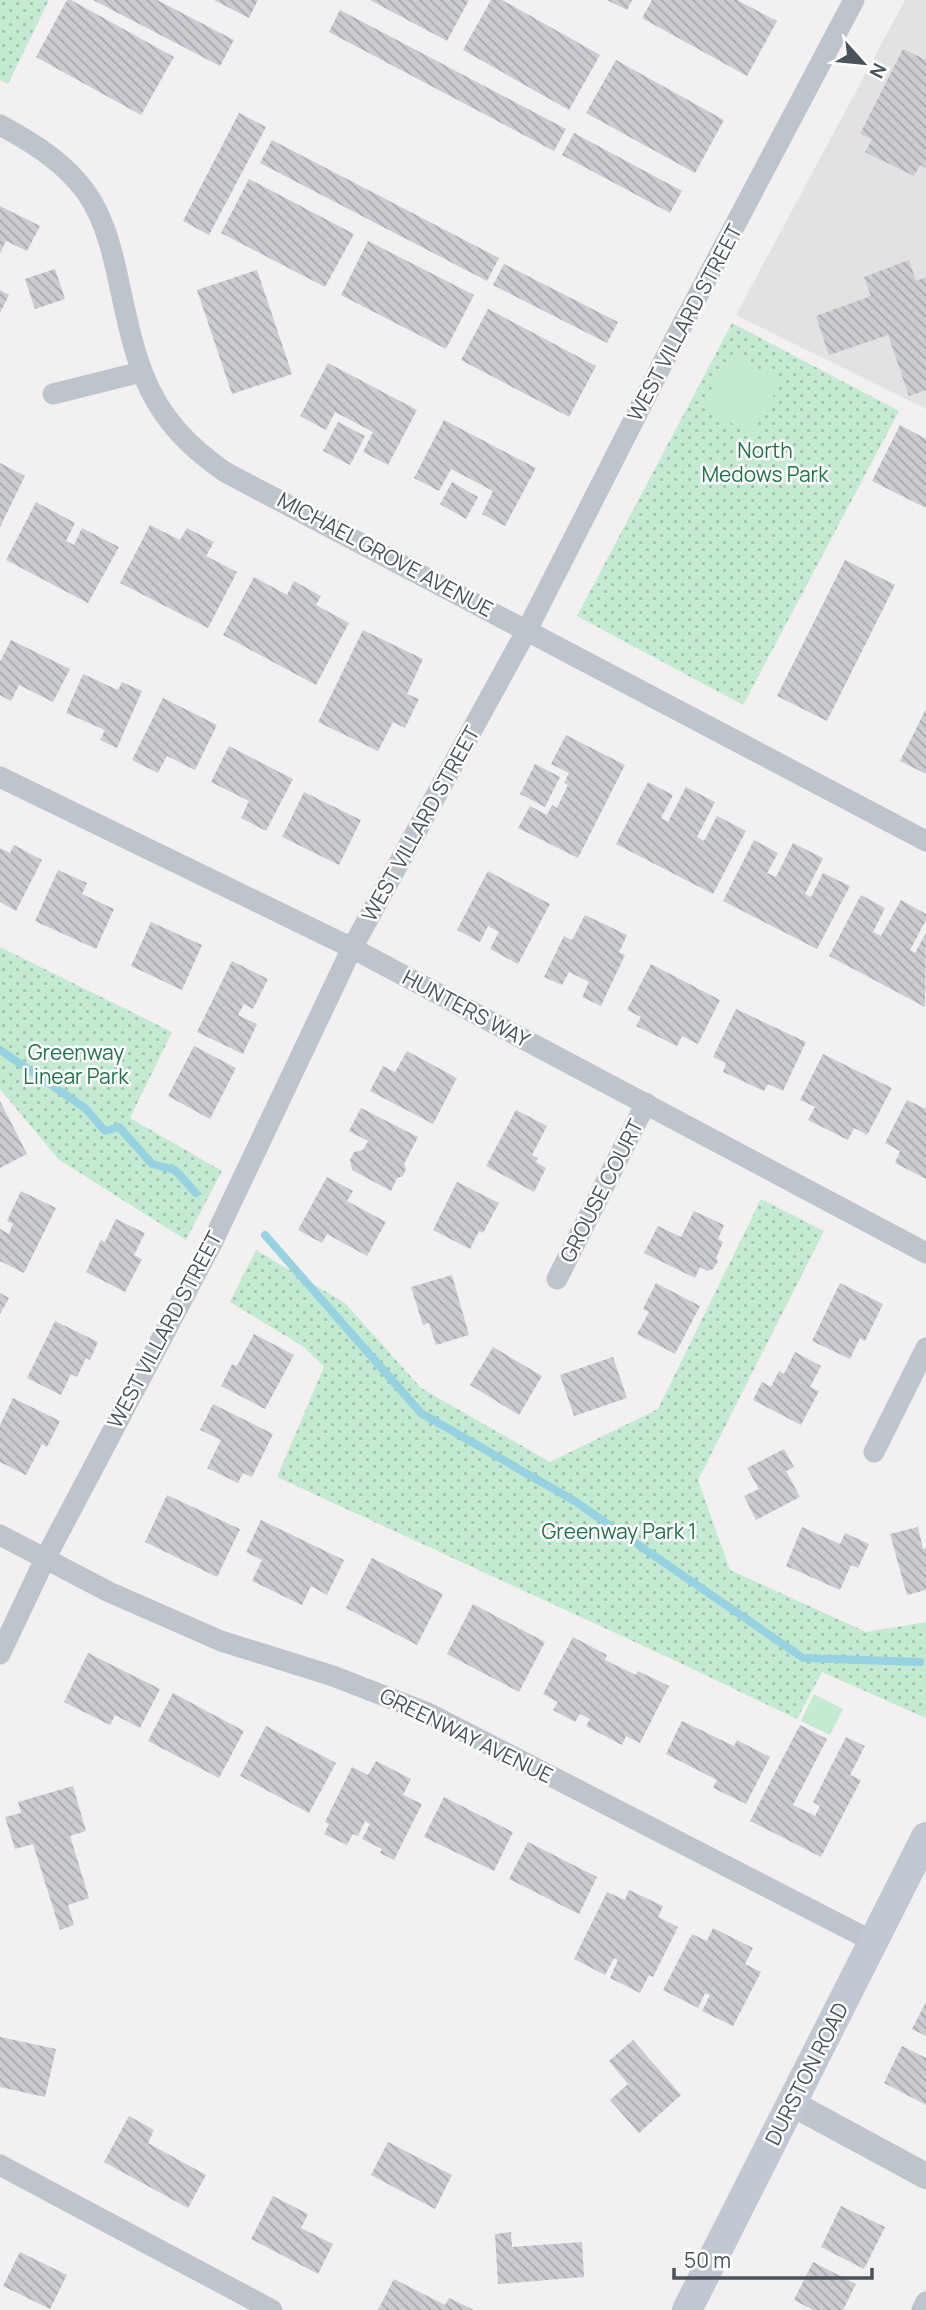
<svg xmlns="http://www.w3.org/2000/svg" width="926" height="2310" viewBox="0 0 926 2310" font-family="Manrope,sans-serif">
	<defs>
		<pattern id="park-dots" width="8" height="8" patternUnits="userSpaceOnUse" patternTransform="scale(1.75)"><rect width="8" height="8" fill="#c4ead2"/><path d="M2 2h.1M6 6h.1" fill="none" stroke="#a1c0ad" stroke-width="1.8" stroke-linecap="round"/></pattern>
		<pattern id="building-back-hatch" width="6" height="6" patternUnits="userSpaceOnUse" patternTransform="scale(1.75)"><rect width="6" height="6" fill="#cbccd1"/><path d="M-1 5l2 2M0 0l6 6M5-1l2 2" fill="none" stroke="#a7a8ad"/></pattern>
	</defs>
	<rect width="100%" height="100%" fill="#f2f0f0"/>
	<polygon fill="#e3e1e1" points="905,0 926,0 926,409 736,315"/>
	<g fill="url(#park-dots)">
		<polygon points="0,0 49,0 8,84 0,80"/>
		<polygon points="732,323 899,411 743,705 577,616"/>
		<polygon points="0,947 172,1032 130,1118 222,1171 186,1240 58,1159 0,1089"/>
		<polygon points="761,1199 824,1231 698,1480 730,1570 866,1632 926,1622 926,1718 822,1672 797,1719 676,1661 277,1477 324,1367 304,1347 230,1302 256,1250 345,1303 421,1388 550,1462 658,1409"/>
	</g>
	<g fill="#c4ead2">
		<polygon points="731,354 782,381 752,434 701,407"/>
		<polygon points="814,1694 843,1709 830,1735 801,1721"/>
	</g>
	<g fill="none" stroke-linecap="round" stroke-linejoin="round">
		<g stroke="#96d2e1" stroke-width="8">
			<polyline points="0,1050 85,1108 105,1131 119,1127 152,1164 175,1170 196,1193"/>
			<polyline points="265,1235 421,1413 573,1500 803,1658 920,1662"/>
		</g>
	</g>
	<g fill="url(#building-back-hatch)">
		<polygon points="67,0 71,0 174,57 141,115 36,57"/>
		<polygon points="93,0 157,0 234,40 220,66"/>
		<polygon points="214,0 258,0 249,18"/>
		<polygon points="370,0 469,0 447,41"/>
		<polygon points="491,0 502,0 600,55 569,110 463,50"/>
		<polygon points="607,0 632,0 627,10"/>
		<polygon points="652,0 737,0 777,21 747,76 642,18"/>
		<polygon points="340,10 566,129 554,151 329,32"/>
		<polygon points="903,49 926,60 926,168 920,165 914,176 865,152 872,139 860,134"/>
		<polygon points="616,60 724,120 695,173 586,113"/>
		<polygon points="239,113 266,127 209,235 183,221"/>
		<polygon points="574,133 682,191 670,213 562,155"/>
		<polygon points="272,140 499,258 487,281 260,163"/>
		<polygon points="249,179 354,234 325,287 221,233"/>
		<polygon points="0,206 40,226 27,251 6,241 0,253"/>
		<polygon points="368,241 474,295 446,349 341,295"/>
		<polygon points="909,260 916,281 926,277 926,390 909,396 888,335 829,355 816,316 871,296 864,277"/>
		<polygon points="504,264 618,322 607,343 493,285"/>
		<polygon points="55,269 65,299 35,309 25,279"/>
		<polygon points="257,270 292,374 232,394 197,290"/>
		<polygon points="0,290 9,295 0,313"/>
		<polygon points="488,309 596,366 569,417 461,360"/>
		<polygon points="328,363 417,410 388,465 363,452 373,432 335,412 326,430 300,416"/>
		<polygon points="444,420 536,468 505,526 482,514 493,491 451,469 439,491 414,478"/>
		<polygon points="338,422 365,436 350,465 323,451"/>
		<polygon points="900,425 926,439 926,508 872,481"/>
		<polygon points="0,463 25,476 0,527"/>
		<polygon points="452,482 478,497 466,519 440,504"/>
		<polygon points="36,502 75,523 66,541 74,545 82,528 119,547 88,603 6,560"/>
		<polygon points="150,525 180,540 187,528 214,542 206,556 237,572 208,628 120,583"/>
		<polygon points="845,560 895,585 827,721 777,696"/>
		<polygon points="254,577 287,595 294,581 321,596 316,605 349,623 316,685 223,635"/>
		<polygon points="363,630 423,659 407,694 419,699 405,728 393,722 378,751 318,722"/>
		<polygon points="11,640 70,669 53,702 19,685 11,701 0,695 0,662"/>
		<polygon points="83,674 118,690 122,682 142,691 117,748 100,740 105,730 66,713"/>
		<polygon points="163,698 217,725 195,770 167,756 158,773 132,760"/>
		<polygon points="926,709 926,774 900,761"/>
		<polygon points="566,735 625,765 578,858 518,828 530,806 547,815 552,805 557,808 568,785 564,783 569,773 551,764"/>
		<polygon points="229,746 293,779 266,831 241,818 249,801 211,782"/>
		<polygon points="535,764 560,777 545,807 520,794"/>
		<polygon points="648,782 673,795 661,818 668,822 686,787 715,802 697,837 704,841 717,816 746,831 713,894 616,844"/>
		<polygon points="304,792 361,820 339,865 282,837"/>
		<polygon points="754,840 778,853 767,873 776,877 793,843 823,858 805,894 811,897 823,873 850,886 817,949 723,901"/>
		<polygon points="14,845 42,860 16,911 0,902 0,848 10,853"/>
		<polygon points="58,870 87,883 82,894 114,909 96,949 35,921"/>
		<polygon points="488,871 550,904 518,964 490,949 499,932 488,926 480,942 457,930"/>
		<polygon points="861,895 885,908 873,932 881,936 901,900 926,914 926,920 910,950 915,953 926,933 925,1007 829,956"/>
		<polygon points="585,915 627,935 619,952 625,955 601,1006 582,997 589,982 569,972 562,985 544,977 564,936 572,940"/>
		<polygon points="151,922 202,945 182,990 131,966"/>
		<polygon points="232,961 268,979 253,1009 244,1004 238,1015 257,1024 243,1054 197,1032"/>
		<polygon points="651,964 720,1000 698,1044 682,1036 677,1046 636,1026 641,1017 627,1010"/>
		<polygon points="736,1009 806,1042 783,1091 768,1084 764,1091 723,1072 726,1063 713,1057"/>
		<polygon points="194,1046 236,1068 210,1119 168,1096"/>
		<polygon points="407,1051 457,1078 433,1124 370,1091 383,1066 395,1072"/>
		<polygon points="823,1054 892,1088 867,1135 854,1128 848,1140 808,1120 815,1107 800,1100"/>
		<polygon points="907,1100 926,1109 926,1179 895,1163 900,1151 885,1143"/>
		<polygon points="0,1101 27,1154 0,1168"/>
		<polygon points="361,1108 418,1137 404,1164 406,1169 403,1176 397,1178 391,1191 352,1170 350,1160 354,1152 363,1150 368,1141 349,1131"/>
		<polygon points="516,1110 547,1126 532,1155 538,1158 536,1162 546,1168 534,1192 486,1166"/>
		<polygon points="327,1177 353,1191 347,1201 386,1222 367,1256 327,1234 322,1243 298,1230"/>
		<polygon points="457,1182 499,1203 483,1233 479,1231 470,1249 433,1230"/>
		<polygon points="21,1191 56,1208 24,1273 0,1261 0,1229 9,1234 13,1224 7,1221"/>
		<polygon points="694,1211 724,1225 718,1239 723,1242 716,1258 718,1261 713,1269 707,1271 700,1267 695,1278 644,1253 658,1226 681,1237"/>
		<polygon points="116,1219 145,1233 134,1255 142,1259 125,1292 86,1272 101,1240 105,1242"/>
		<polygon points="452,1275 469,1335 436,1345 429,1323 423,1325 411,1287"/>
		<polygon points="656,1283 700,1306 675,1354 637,1334 649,1312 643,1309"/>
		<polygon points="840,1283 883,1304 865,1341 860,1338 850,1359 812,1341"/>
		<polygon points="0,1293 9,1298 0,1314"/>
		<polygon points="55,1321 98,1342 90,1360 86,1358 77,1377 71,1374 61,1395 27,1378"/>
		<polygon points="254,1334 294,1355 265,1409 221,1386 232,1364 237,1366"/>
		<polygon points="493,1347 542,1376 519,1415 470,1385"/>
		<polygon points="795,1352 821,1366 810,1387 819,1391 801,1425 753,1400 762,1382 771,1387 779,1371 784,1374"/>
		<polygon points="613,1357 627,1398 574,1416 560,1375"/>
		<polygon points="13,1398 60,1421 47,1447 42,1444 26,1475 0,1462 0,1425"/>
		<polygon points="213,1404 273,1434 252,1477 243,1473 238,1483 207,1468 221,1440 200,1430"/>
		<polygon points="784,1449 794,1467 786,1471 800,1497 756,1520 744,1496 759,1489 747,1468"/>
		<polygon points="167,1495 240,1529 217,1577 145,1542"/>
		<polygon points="261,1520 344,1560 327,1595 311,1586 302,1605 252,1581 262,1560 246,1552"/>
		<polygon points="802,1527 840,1544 845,1533 869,1544 858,1568 851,1565 840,1590 786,1566"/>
		<polygon points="918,1527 923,1549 926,1548 926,1590 907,1595 890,1534"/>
		<polygon points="372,1558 443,1594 417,1645 346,1608"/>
		<polygon points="473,1604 545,1642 519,1692 447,1654"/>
		<polygon points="573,1637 607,1655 605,1660 636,1675 638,1671 669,1686 640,1743 626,1736 622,1745 586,1726 590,1719 580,1714 575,1722 553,1710 558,1702 543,1694"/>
		<polygon points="88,1653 160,1689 140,1728 115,1715 110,1725 64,1702"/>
		<polygon points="173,1693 244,1731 219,1778 148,1741"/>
		<polygon points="682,1721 734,1746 737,1740 770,1757 746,1804 713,1788 717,1780 666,1754"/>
		<polygon points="800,1725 827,1739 793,1805 815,1816 820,1806 813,1802 846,1737 865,1746 850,1775 861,1780 821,1857 750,1821"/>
		<polygon points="266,1726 336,1763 309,1813 240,1776"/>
		<polygon points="376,1761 411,1779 403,1795 422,1804 394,1860 380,1853 382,1849 362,1839 370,1824 365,1821 358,1836 353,1834 347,1845 324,1834 329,1824 325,1822 352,1767 368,1775"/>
		<polygon points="73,1786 86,1831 70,1836 89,1898 68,1905 74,1925 60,1930 33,1844 15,1849 5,1817 21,1813 18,1802"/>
		<polygon points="444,1797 513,1832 494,1871 424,1837"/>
		<polygon points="528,1842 597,1877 579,1914 509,1879"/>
		<polygon points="629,1890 663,1906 658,1917 678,1927 653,1977 649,1975 640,1993 610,1978 618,1960 614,1958 605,1975 574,1959 607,1892 625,1900"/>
		<polygon points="713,1928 753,1948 745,1964 761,1972 733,2026 702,2011 710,1995 705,1993 698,2008 663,1990 692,1934 707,1941"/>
		<polygon points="926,2002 926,2036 912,2029"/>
		<polygon points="0,2037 56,2049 45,2097 0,2087"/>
		<polygon points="633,2040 681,2095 639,2133 610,2100 628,2084 609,2061"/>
		<polygon points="902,2046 926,2058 926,2105 884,2083"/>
		<polygon points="129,2116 154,2130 148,2143 206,2175 188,2208 104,2162"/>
		<polygon points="388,2142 452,2175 435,2209 371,2175"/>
		<polygon points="273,2196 308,2214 301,2228 333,2244 318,2274 251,2239"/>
		<polygon points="841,2206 885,2227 864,2269 821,2247"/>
		<polygon points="511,2232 512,2247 582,2242 584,2277 498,2284 495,2234"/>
		<polygon points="20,2252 67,2275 50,2309 3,2286"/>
		<polygon points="813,2262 856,2284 843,2310 813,2310 794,2300"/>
		<polygon points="394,2279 445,2305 449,2298 474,2310 378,2310"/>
	</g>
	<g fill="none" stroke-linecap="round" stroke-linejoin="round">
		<g stroke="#bdc4cb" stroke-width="21">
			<path d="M0,125C28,140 56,157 77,181C101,207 111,245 118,278C137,367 146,417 225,472L926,841"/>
			<polyline points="53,394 141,372"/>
			<polyline points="0,777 352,948 926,1253"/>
			<polyline points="557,1279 646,1103"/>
			<polyline points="874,1452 926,1348"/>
			<polyline points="0,1535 109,1592 221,1641 333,1676 428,1713 874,1942"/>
			<polyline points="0,1654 45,1559 213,1241 352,948 527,630 678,333 854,0"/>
			<polyline points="0,2165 272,2310"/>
			<polyline points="922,2310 926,2302"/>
		</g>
		<polyline stroke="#bdc4cb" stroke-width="26" points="791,2103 926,2176"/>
		<polyline stroke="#c0c8d1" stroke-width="30" points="687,2310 926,1837"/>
	</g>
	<g text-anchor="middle" stroke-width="5" stroke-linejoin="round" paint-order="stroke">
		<g font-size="21" fill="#4a535b" stroke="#fff">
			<text transform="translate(685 323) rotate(-62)" y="7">WEST VILLARD STREET</text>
			<text transform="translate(385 555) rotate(28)" y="7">MICHAEL GROVE AVENUE</text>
			<text transform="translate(421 824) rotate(-61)" y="7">WEST VILLARD STREET</text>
			<text transform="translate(466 1009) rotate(28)" y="7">HUNTERS WAY</text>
			<text transform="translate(602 1191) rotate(-63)" y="7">GROUSE COURT</text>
			<text transform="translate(165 1330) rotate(-62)" y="7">WEST VILLARD STREET</text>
			<text transform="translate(466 1736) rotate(26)" y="7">GREENWAY AVENUE</text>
			<text transform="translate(807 2074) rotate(-63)" y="7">DURSTON ROAD</text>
		</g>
		<g font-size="21" fill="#23734a" stroke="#fff">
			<text x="765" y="458">North<tspan x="765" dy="24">Medows Park</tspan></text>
			<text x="76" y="1060">Greenway<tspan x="76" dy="24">Linear Park</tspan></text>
			<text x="619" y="1539">Greenway Park 1</text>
		</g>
	</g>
	<g transform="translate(863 63) rotate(117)" stroke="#ffffff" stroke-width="5" paint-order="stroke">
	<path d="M0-5L12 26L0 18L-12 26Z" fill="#4a535b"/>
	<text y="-10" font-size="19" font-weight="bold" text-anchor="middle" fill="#4a535b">N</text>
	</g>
	<path d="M674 2268v10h198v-10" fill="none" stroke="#4a535b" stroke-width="3.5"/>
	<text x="684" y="2268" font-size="21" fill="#4a535b" stroke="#ffffff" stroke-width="5" paint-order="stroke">50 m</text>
</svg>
